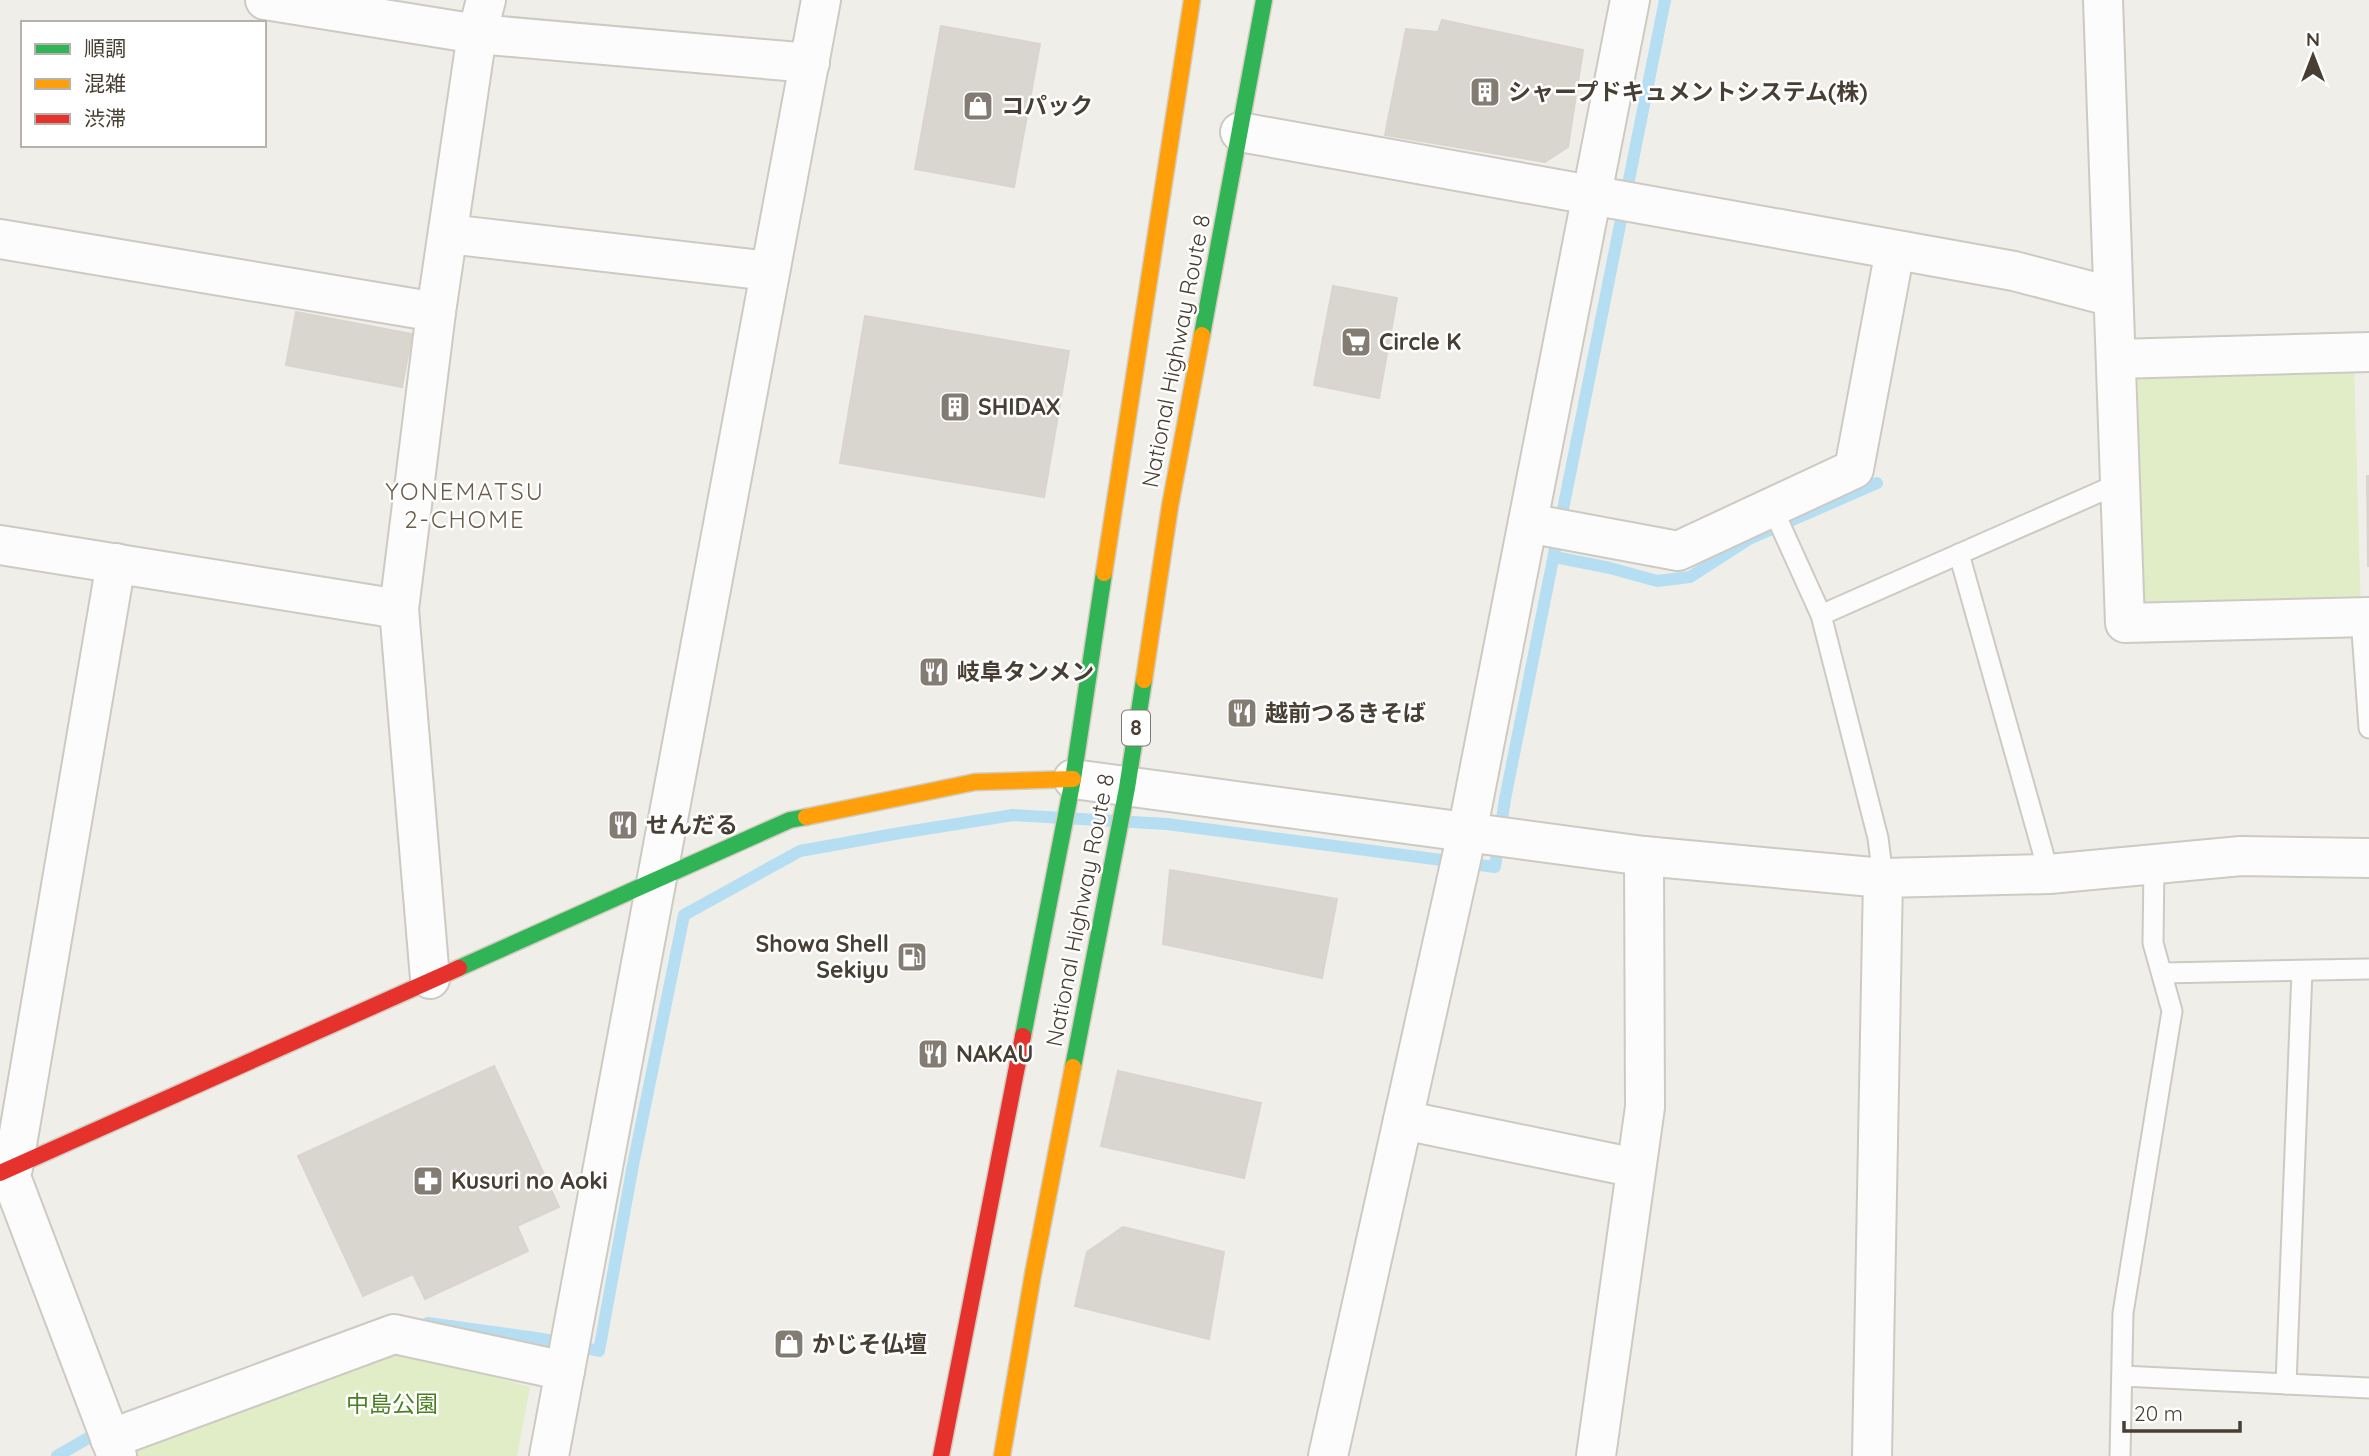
<svg xmlns="http://www.w3.org/2000/svg" width="2369" height="1456" viewBox="0 0 2369 1456" font-family="Quicksand,'Noto Sans JP',sans-serif">
	<rect width="100%" height="100%" fill="#f0eee8"/>
	<g fill="#e0edc6">
		<polygon points="2127,358 2354,364 2361,617 2125,623"/>
		<polygon points="388,1348 530,1387 517,1456 138,1456 132,1442"/>
	</g>
	<g fill="none" stroke-linecap="round" stroke-linejoin="round">
		<g stroke="#b5def2" stroke-width="12">
			<polyline points="1555,557 1610,568 1657,581 1690,577 1749,539 1877,483"/>
			<polyline points="428,1323 543,1339 599,1351 633,1165 684,915 800,851 900,833 1013,815 1167,824 1495,867 1505,799 1665,0"/>
			<polyline points="57,1456 102,1430"/>
		</g>
	</g>
	<g fill="#d9d5cf" stroke="#d9d5ce" stroke-width="2">
		<polygon points="1442,20 1583,50 1568,147 1545,162 1385,135 1406,29 1438,32"/>
		<polygon points="941,26 1040,44 1014,187 915,169"/>
		<polygon points="1333,286 1397,298 1379,398 1314,385"/>
		<polygon points="296,312 412,334 402,387 286,365"/>
		<polygon points="865,316 1069,351 1044,497 840,463"/>
		<polygon points="2367,476 2369,476 2369,566 2368,566"/>
		<polygon points="1170,870 1337,899 1322,978 1163,944"/>
		<polygon points="494,1066 559,1207 517,1226 528,1251 425,1299 413,1274 363,1296 298,1156"/>
		<polygon points="1118,1071 1261,1103 1244,1178 1101,1146"/>
		<polygon points="1123,1227 1224,1252 1209,1339 1075,1306 1087,1252"/>
	</g>
	<g fill="none" stroke-linecap="round" stroke-linejoin="round">
		<g stroke="#cdcac4" stroke-width="23">
			<g id="lane">
				<polyline points="1772,507 1821,615 1878,838 1883,878"/>
				<polyline points="1959,554 2049,874"/>
				<polyline points="1821,615 2120,483"/>
				<polyline points="2361,617 2369,728"/>
				<polyline points="2162,973 2369,969"/>
				<polyline points="2122,1376 2369,1388"/>
				<polyline points="2286,1384 2302,971"/>
				<polyline points="2120,1456 2123,1313 2172,1011 2153,943 2154,864"/>
			</g>
		</g>
		<g stroke="#cdcac4" stroke-width="42">
			<g id="street">
				<polyline points="265,0 477,34 810,63"/>
				<polyline points="2103,0 2125,623 2369,617"/>
				<polyline points="1240,132 2014,271 2113,297"/>
				<polyline points="448,234 770,271"/>
				<polyline points="0,239 436,312"/>
				<polyline points="2116,359 2369,352"/>
				<polyline points="1528,523 1678,551 1854,469 1895,250"/>
				<polyline points="0,545 399,609"/>
				<polyline points="1073,779 1644,856 1883,878 2049,874 2241,856 2369,858"/>
				<polyline points="430,979 399,609 436,312 477,34 486,0"/>
				<polyline points="1403,1120 1636,1168"/>
				<polyline points="13,1168 116,563"/>
				<polyline points="8,1169 117,1456"/>
				<polyline points="110,1439 394,1334 565,1371"/>
				<polyline points="549,1456 821,0"/>
				<polyline points="1328,1456 1467,833 1630,0"/>
				<polyline points="1596,1456 1645,1107 1644,856"/>
				<polyline points="1872,1456 1883,878"/>
			</g>
		</g>
		<g stroke="#d2ccc0" stroke-width="19">
			<g id="fast">
				<polyline points="1202,335 1264,0"/>
				<polyline points="459,968 790,820 806,817"/>
				<polyline points="1023,1036 1073,779 1104,573"/>
				<polyline points="1073,1067 1127,788 1144,680"/>
			</g>
		</g>
		<g stroke="#d2ccc0" stroke-width="19">
			<g id="slow">
				<polyline points="1104,573 1192,0"/>
				<polyline points="1144,680 1170,506 1202,335"/>
				<polyline points="806,817 975,782 1073,779"/>
				<polyline points="1002,1456 1033,1274 1073,1067"/>
			</g>
		</g>
		<g stroke="#d2ccc0" stroke-width="19">
			<g id="jam">
				<polyline points="0,1173 459,968"/>
				<polyline points="941,1456 1023,1036"/>
			</g>
		</g>
		<use href="#lane" stroke="#fdfcfc" stroke-width="19"/>
		<use href="#street" stroke="#fdfcfc" stroke-width="38"/>
		<use href="#fast" stroke="#30b455" stroke-width="16"/>
		<use href="#slow" stroke="#ff9f0a" stroke-width="16"/>
		<use href="#jam" stroke="#e5322d" stroke-width="16"/>
	</g>
	<defs>
		<g id="building-square" transform="scale(1.575)"><rect x="-9" y="-9" width="18" height="18" rx="4" fill="#837c73" stroke="#fff"/><path d="M-4-6H4V6H1V3H-1V6H-4ZM-2.5-4.3h1.7v1.8h-1.7ZM.8-4.3h1.7v1.8H.8ZM-2.5-1h1.7V.8h-1.7ZM.8-1h1.7V.8H.8Z" fill="#fff"/></g>
		<g id="shop-square" transform="scale(1.575)"><rect x="-9" y="-9" width="18" height="18" rx="4" fill="#837c73" stroke="#fff"/><path d="M-5-2.5h2.3a2.7 3.5 0 0 1 5.4 0H5L5.5 6h-11ZM-1.5-2.5h3a1.5 2.3 0 0 0-3 0Z" fill="#fff"/></g>
		<g id="supermarket-square" transform="scale(1.575)"><rect x="-9" y="-9" width="18" height="18" rx="4" fill="#837c73" stroke="#fff"/><path d="M-6-5.5h2.5l.6 2H6L4.5 2H-2.5L-4.4-4H-6ZM-1.5 3.2a1.3 1.3 0 1 0 .1 0ZM3 3.2a1.3 1.3 0 1 0 .1 0Z" fill="#fff"/></g>
		<g id="restaurant-square" transform="scale(1.575)"><rect x="-9" y="-9" width="18" height="18" rx="4" fill="#837c73" stroke="#fff"/><path d="M-5-6h1v4h1v-4h1v4h1v-4h1v5L-1.5 .5V6h-2V.5L-5-1ZM5-6V6H3V1.5H1.5Q1.5-4 5-6Z" fill="#fff"/></g>
		<g id="fuel-square" transform="scale(1.575)"><rect x="-9" y="-9" width="18" height="18" rx="4" fill="#837c73" stroke="#fff"/><path d="M-5.5-6h7V0h2V4h1.3V-2.5L3-4.5l.8-.8L6-3V5H2.5V1h-1V6h-7ZM-4.2-4.7v3.2H.2V-4.7Z" fill="#fff"/></g>
		<g id="pharmacy-square" transform="scale(1.575)"><rect x="-9" y="-9" width="18" height="18" rx="4" fill="#837c73" stroke="#fff"/><path d="M-2-6h4v4h4v4h-4v4h-4v-4h-4v-4h4Z" fill="#fff"/></g>
	</defs>
	<g fill-rule="evenodd">
		<use href="#building-square" x="1485" y="92"/>
		<use href="#shop-square" x="978" y="106"/>
		<use href="#supermarket-square" x="1356" y="342"/>
		<use href="#building-square" x="955" y="407"/>
		<use href="#restaurant-square" x="934" y="672"/>
		<use href="#restaurant-square" x="1242" y="713"/>
		<use href="#restaurant-square" x="623" y="825"/>
		<use href="#fuel-square" x="912" y="957"/>
		<use href="#restaurant-square" x="933" y="1054"/>
		<use href="#pharmacy-square" x="428" y="1181"/>
		<use href="#shop-square" x="789" y="1344"/>
	</g>
	<g text-anchor="middle" stroke-width="5" stroke-linejoin="round" paint-order="stroke">
		<rect fill="#fff" stroke="#7f7971" stroke-width="2" x="1122" y="710.5" width="28" height="35" rx="5"/>
		<g font-size="21" font-weight="bold" fill="#483f34">
			<text x="1136" y="735">8</text>
		</g>
		<g font-size="23" font-weight="bold" fill="#483f34" stroke="#fff" text-anchor="start">
			<text x="1508" y="100">シャープドキュメントシステム(株)</text>
			<text x="1001" y="114">コパック</text>
			<text x="1379" y="350">Circle K</text>
			<text x="978" y="415">SHIDAX</text>
			<text x="957" y="680">岐阜タンメン</text>
			<text x="1265" y="721">越前つるきそば</text>
			<text x="646" y="833">せんだる</text>
			<text x="889" y="952" text-anchor="end">Showa Shell<tspan x="889" dy="26">Sekiyu</tspan></text>
			<text x="956" y="1062">NAKAU</text>
			<text x="451" y="1189">Kusuri no Aoki</text>
			<text x="812" y="1352">かじそ仏壇</text>
		</g>
		<g font-size="23" fill="#483f34" stroke="#fff">
			<text transform="translate(1176 351) rotate(-79)" y="8">National Highway Route 8</text>
			<text transform="translate(1080 910) rotate(-79)" y="8">National Highway Route 8</text>
		</g>
		<g font-size="23" fill="#4a8021" stroke="#fff">
			<text x="392" y="1412">中島公園</text>
		</g>
		<g font-size="24" letter-spacing="2" fill="#6c5d4a" stroke="#fff">
			<text x="465" y="500">YONEMATSU<tspan x="465" dy="28">2-CHOME</tspan></text>
		</g>
	</g>
	<rect x="21" y="21" width="245" height="126" fill="#ffffff" stroke="#b6b2ae" stroke-width="2"/>
	<rect x="35" y="44" width="35" height="10" fill="#30b455" stroke="#b6b2ae" stroke-width="2"/>
	<text x="84" y="56" font-size="21" fill="#483f34">順調</text>
	<rect x="35" y="79" width="35" height="10" fill="#ff9f0a" stroke="#b6b2ae" stroke-width="2"/>
	<text x="84" y="91" font-size="21" fill="#483f34">混雑</text>
	<rect x="35" y="114" width="35" height="10" fill="#e5322d" stroke="#b6b2ae" stroke-width="2"/>
	<text x="84" y="126" font-size="21" fill="#483f34">渋滞</text>
	<g transform="translate(2313 56)" stroke="#ffffff" stroke-width="5" paint-order="stroke">
	<path d="M0-5L12 26L0 18L-12 26Z" fill="#483f34"/>
	<text y="-10" font-size="19" font-weight="bold" text-anchor="middle" fill="#483f34">N</text>
	</g>
	<path d="M2124 1421v10h116v-10" fill="none" stroke="#483f34" stroke-width="3.5"/>
	<text x="2134" y="1421" font-size="21" fill="#483f34" stroke="#ffffff" stroke-width="5" paint-order="stroke">20 m</text>
</svg>
